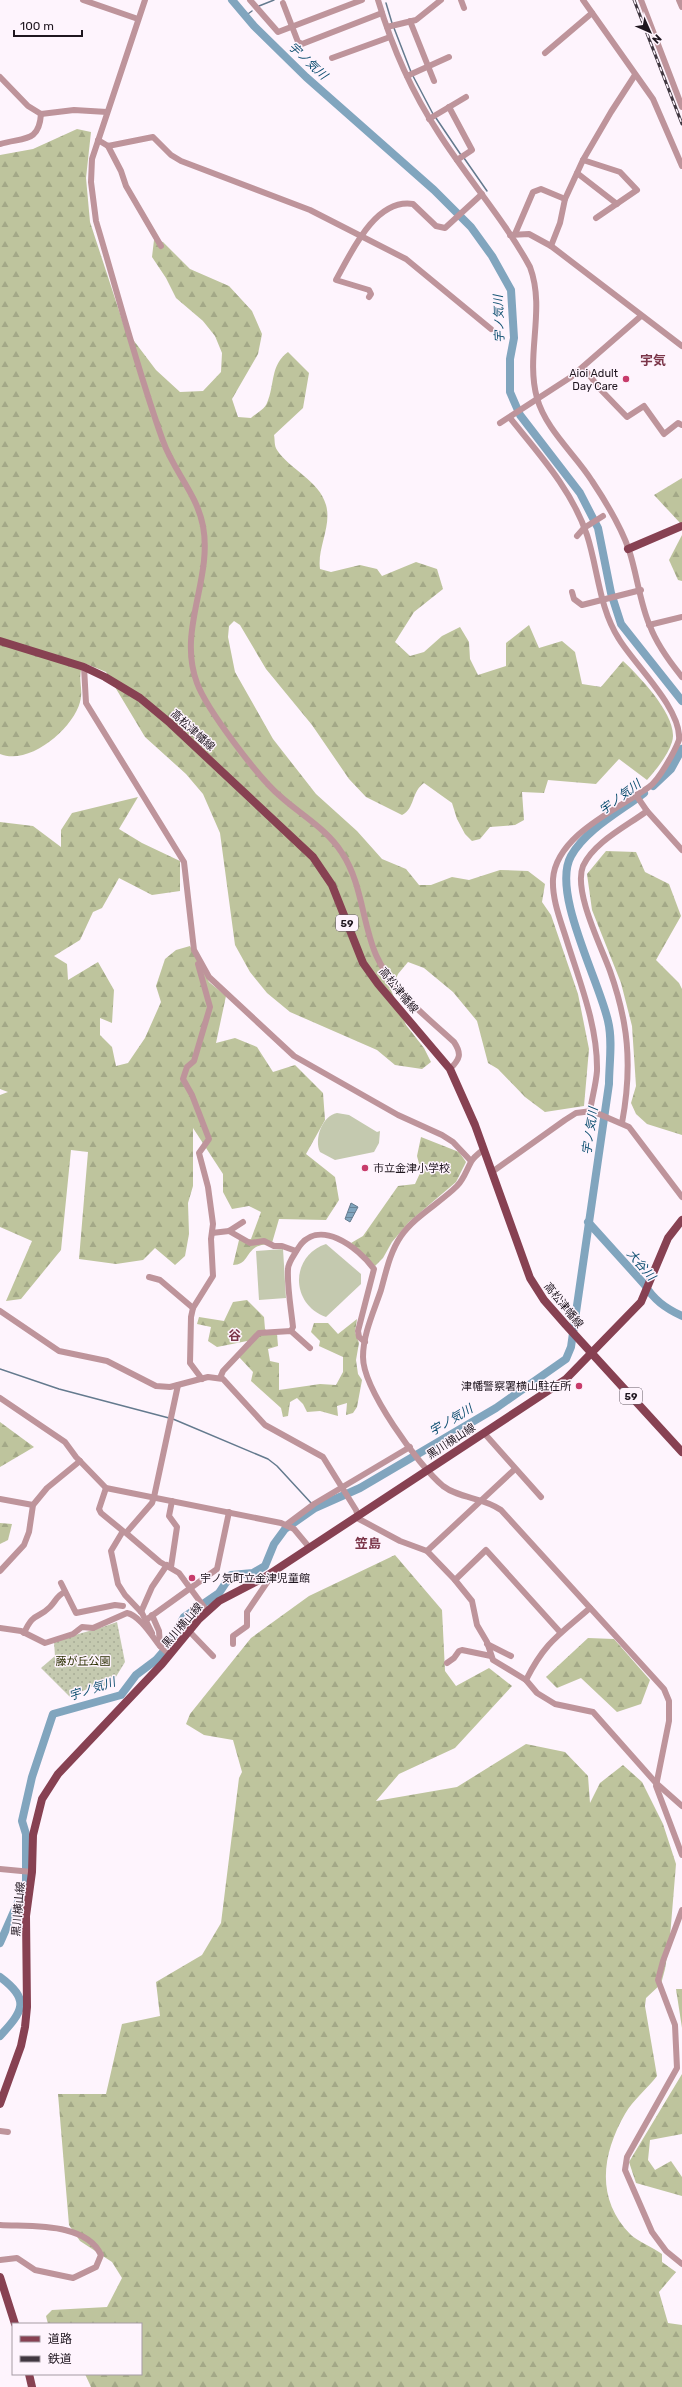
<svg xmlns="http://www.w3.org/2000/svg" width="682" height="2387" viewBox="0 0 682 2387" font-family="Rubik,'Noto Sans JP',sans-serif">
	<defs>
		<pattern id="grass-dots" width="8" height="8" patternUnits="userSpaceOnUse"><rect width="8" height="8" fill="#c4c9af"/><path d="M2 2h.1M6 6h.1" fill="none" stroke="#a8ac96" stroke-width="1.8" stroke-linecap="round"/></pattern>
		<pattern id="forest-firs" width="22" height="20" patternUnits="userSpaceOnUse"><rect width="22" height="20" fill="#bec49d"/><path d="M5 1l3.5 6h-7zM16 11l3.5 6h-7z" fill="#a3a887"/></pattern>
		<pattern id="water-rules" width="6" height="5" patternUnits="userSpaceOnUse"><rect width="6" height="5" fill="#81a5be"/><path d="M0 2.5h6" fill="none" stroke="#69859a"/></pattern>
	</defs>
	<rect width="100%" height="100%" fill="#fef4fd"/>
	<path fill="url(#grass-dots)" d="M117,1622L125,1662L114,1680L106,1687L100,1683L70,1697L41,1668L55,1656L54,1642C75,1634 96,1630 117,1622Z"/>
	<g fill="url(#forest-firs)">
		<path d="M77,129L91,132L86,178L90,222L125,329L156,370L180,392L203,391L221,372L222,353L215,336L203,321L176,298L166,278L152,257L154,240L163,242L190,269L229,286L252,311L262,334L258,354L232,399L238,417L251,418C255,414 265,409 267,403C275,385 270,365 288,352L309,373L303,408L274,435C275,439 274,446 277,450C290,470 319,480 326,505C332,526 317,548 320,569L331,572L360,565L377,569L382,576L416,562L437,569L443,589L414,612L395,642L410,656L424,652L442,636L460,627L469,642L470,659L478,675L506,666V643L529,625L539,648L562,641L575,652L582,684L601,687L623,661C639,676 680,718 672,742C668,755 656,770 647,780L619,759L596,784L548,780L544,793L522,792L524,820L515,825L490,827L480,839L472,841L465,834L457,819L452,803L424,783C411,792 415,809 402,815L366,797L349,779L312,725L266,669L240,625L234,621L229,626L228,637L235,672L273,739L316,794L357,831L382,859L406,869L419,885H431L452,877L469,880L500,870L528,871L545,884L542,902L551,915L578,994L589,1049L584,1106L545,1112L525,1097L498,1069L488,1063L477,1021L453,992L424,968L408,962L398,974L391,990L406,1025L424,1048L431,1062L422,1069L395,1065L377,1050L290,1012L267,993L250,972L235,945L220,833L203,794L186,774L145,737L106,672L84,663C76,677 84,687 80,702C73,729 29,766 0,754V155L33,149Z"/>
		<polygon points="682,478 682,525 654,495"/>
		<polygon points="682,535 682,581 678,580 669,560"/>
		<path d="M138,797L119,829L142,843L180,861V891L152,895L119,878L102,908L93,912L80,940L54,956L67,964L68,980L98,962L114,990L112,1023L100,1018V1035L112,1047L116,1066L128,1063L145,1038L161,1002L156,986L165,959L176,950L190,946L209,982L226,996L216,1043L235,1038L257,1047L273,1072L295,1065L323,1093L325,1120L306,1154L335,1177L339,1200L326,1220L279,1219L272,1243C267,1244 260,1245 256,1247C246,1253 247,1265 233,1265L239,1240L251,1239L261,1212L249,1206L232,1209L223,1192V1174L193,1128V1186L188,1203L189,1234L185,1256L175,1265L155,1248L143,1260L116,1264L79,1259L88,1152L71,1150L61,1250L21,1299L6,1301L32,1241L0,1227V1095L8,1092L0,1089V822L33,826L61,847V830L72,813Z"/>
		<polygon points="606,851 636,852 645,872 669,884 681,916 656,960 679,983 682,989 682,1135 647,1124 636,1114 631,1103 636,1086 632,1026 621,983 592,910 587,874"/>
		<polygon points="421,1137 459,1152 466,1162 456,1182 409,1222 392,1242 383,1258 375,1266 351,1243 363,1236 398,1186 415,1184 421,1171 417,1156"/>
		<polygon points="247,1300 264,1317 265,1329 271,1335 277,1334 278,1346 268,1349 270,1361 279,1363 279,1390 320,1384 336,1385 343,1372 343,1357 319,1346 320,1341 311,1332 314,1323 328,1323 338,1334 357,1319 355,1332 359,1343 356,1360 358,1374 362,1380 357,1407 353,1413 346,1415 347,1403 337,1406 338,1416 320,1411 307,1412 303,1404 297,1398 290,1402 288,1416 283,1417 281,1408 251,1381 253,1372 239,1357 250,1346 247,1341 217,1347 208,1341 211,1327 197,1324 199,1317 224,1321 233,1302"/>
		<polygon points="0,1422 34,1447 0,1467"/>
		<polygon points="0,1523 12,1524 8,1540 0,1544"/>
		<path d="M395,1555L442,1610L445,1671L456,1686L489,1668L512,1686L455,1748L399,1774L376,1801L457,1787L526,1744L565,1752L588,1776L590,1803L600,1783L623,1765L642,1782L663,1824L676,1864L670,1937L665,1969L661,1984L646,1998L645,2006L657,2076C648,2088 633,2100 625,2114C602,2154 595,2199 631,2235C636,2240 654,2248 662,2254V2262L676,2272L659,2292L668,2323L682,2325V2387H91L85,2374H141V2324H48L46,2316L52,2310L107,2307L122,2278L112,2262L80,2241L69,2225L58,2094H106L122,2024L160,2016L156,1982L202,1955L221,1923L239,1778L242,1772L233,1740L204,1735L186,1724L190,1714L251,1638L309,1596Z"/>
		<polygon points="588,1638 614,1639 650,1680 641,1704 617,1712 581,1678 557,1688 546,1677"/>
		<polygon points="676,1989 682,1989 682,2028"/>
		<polygon points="682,2074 682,2134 650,2140 648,2160 655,2170 671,2161 682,2177 682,2196 636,2183 629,2162"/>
	</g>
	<g fill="#c4c9af">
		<path d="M337,1113L349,1115L377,1132L380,1131L379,1143L374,1152L335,1160L320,1152C314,1139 322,1116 337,1113Z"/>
		<path d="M326,1244L361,1274V1284L326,1317C290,1304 290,1256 326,1244Z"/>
		<polygon points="283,1249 286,1298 259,1300 256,1251"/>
	</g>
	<polygon fill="url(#water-rules)" stroke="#647a8e" points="351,1203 358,1207 350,1222 345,1219"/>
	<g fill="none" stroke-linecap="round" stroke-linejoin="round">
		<g stroke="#647a8e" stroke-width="1.5">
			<polyline points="386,3 392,23"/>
			<polyline points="259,6 274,0"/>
			<polyline points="245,16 252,11"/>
			<polyline points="394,28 411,72"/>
			<polyline points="413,76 433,114"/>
			<polyline points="436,118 461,155"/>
			<polyline points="464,158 487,191"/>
			<polyline points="0,1369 59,1389 169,1418"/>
			<polyline points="173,1419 268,1459 277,1466 312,1504"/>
		</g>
		<g stroke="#81a5be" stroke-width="8">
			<polyline points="232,0 254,26 306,77 434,190 471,227 492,256 511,290 514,338 510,359 510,392 520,415 580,493 598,528 611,593 621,624 682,701"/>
			<polyline points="653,786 671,769 682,749"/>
			<path d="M588,1222L644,1284C654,1300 665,1308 682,1316"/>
			<path d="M0,1943L26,1884V1834L22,1821L32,1777L53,1714L121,1695L136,1675L156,1660L168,1646L184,1617L219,1593L231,1575L253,1573L265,1566L274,1544L285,1529L315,1508L360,1488L496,1408L566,1359L571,1347L609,1084C609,1064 613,1041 608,1021C599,980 551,892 571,856C586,829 621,811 644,793"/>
			<path d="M0,1977C31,2000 23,2011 0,2036"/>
		</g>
		<g stroke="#be949b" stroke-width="6">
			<polyline points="83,0 138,19"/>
			<path d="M145,0L92,159L91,182L96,221C118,294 137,369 163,441C173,470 197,494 203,526C213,579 177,630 197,683C207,710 258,777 280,796C301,815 327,829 342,853C362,883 362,922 376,955C392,991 426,1016 454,1042C462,1054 460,1059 450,1069"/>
			<polyline points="250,0 278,32 362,0"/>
			<path d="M378,0C392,47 411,91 438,132C467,178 504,219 530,267C546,310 525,355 537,398C546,430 575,454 592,481C606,502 621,527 629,550C637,574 640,604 650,626C657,645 669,661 682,677"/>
			<polyline points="461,0 464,8"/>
			<polyline points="583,0 653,99 682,166"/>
			<polyline points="641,0 682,107"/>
			<polyline points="679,0 682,7"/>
			<polyline points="283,3 298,42 302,44 382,13"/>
			<polyline points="410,21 434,81"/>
			<polyline points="387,27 416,20 441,0"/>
			<polyline points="545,53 592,13"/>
			<polyline points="332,58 390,37"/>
			<polyline points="407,76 449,57"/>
			<polyline points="0,77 28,106 41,114 74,110 107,112"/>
			<polyline points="449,107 472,150 457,160"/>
			<polyline points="429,119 466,97"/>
			<polyline points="98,140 108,146 153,137 171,155 181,161 310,210 406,259 491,329"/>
			<path d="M0,144C24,137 39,143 41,114"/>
			<polyline points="108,146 121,171 126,186 161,246"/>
			<polyline points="583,160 620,172 637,190 596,218"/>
			<polyline points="577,173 617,204"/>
			<polyline points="515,234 533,192 541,189 565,199"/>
			<polyline points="510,235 529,234 551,246 682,346"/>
			<polyline points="551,246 560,223 565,199 583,160 611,112 635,75"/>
			<path d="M369,297L371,294L369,290L336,280C351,253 375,198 413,204L436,226L445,228L482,194"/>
			<polyline points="583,367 600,389 627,417 644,406 664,434 678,423 682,425"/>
			<path d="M510,418C539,454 572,490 587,535C598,569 599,608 619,639C634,664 682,709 679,740C675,751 659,780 649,787C618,809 556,835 553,879C552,899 560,919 566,938C579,980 598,1026 597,1071C596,1084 592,1098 590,1111"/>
			<polyline points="500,423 571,377 641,316"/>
			<polyline points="577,536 584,528 603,516"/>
			<polyline points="572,592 574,599 582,605 641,590"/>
			<polyline points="649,625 682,617"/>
			<polyline points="84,667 86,703 184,862 194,950 209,977 294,1056 398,1115 442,1135 453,1142 471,1161"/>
			<polyline points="636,795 647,811 682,850"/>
			<polyline points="198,964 210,1007 194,1061 187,1067 183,1079 192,1095 209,1139 199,1153 208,1187 213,1224 211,1239 213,1276 193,1308 191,1317 190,1363 202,1379"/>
			<path d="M622,1123C628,1091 630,1056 624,1023C621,1006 616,988 610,971C601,946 573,891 583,866C594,842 627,826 647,811"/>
			<path d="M483,1150C479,1153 473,1158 471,1162C466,1171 464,1179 457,1186C440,1203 415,1216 401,1236C390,1252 386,1272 381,1290C374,1311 363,1334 363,1357C363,1389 418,1465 443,1486C460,1499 483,1497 501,1510L664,1689L669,1701V1721L656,1786L682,1855"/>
			<polyline points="492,1172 565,1120 576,1113 592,1111 629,1127 682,1197"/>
			<polyline points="229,1231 250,1243 264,1241 274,1246 282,1246 296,1251"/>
			<polyline points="212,1233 229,1231 243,1222"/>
			<polyline points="149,1277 160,1280 193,1308"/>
			<polyline points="0,1311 59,1351 107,1361 156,1386 170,1387 208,1377 223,1379 265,1425 323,1457 356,1510 359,1519 400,1541 427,1551 455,1580 472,1601 477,1625 487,1642 493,1660 526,1680 537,1693 555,1704 593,1712 656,1783 682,1806"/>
			<path d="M291,1331L293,1327C291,1308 287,1287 288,1269C288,1263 294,1255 297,1250C317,1215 359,1248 374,1269L358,1331L359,1337L365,1342"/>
			<polyline points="220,1378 223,1371 259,1333 291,1331 310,1348"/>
			<polyline points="178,1385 154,1497 152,1503 126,1533 160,1562 179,1573 207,1611"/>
			<polyline points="0,1398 65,1442 76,1457 106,1488 281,1523 294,1529 309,1547"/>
			<polyline points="484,1433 541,1497"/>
			<polyline points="106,1488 99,1509 101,1513 123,1531 111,1551 118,1584 125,1595 142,1613 152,1633"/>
			<polyline points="0,1499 33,1505"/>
			<polyline points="286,1525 314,1504 410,1447"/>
			<polyline points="427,1551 515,1469"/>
			<polyline points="171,1567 177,1527 169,1516 172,1501"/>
			<polyline points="0,1571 24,1545 29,1532 33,1505 47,1488 80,1461"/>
			<polyline points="455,1580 486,1550 560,1632"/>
			<polyline points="61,1583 76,1613 115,1605 123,1606"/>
			<polyline points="141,1612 152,1587 167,1565"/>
			<polyline points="152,1615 159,1631 160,1646 170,1655"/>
			<polyline points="146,1620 217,1569 229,1512"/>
			<path d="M0,1628L21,1631L45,1643L73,1634L82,1627L93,1628L127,1613C139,1615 152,1636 160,1646"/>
			<polyline points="189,1631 213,1656"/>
			<path d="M24,1633C34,1611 37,1620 50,1607C56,1601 57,1595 65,1592"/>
			<polyline points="233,1644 233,1636 247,1626 247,1612 270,1578 269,1575"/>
			<polyline points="487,1644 511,1656"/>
			<polyline points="447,1663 454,1658 459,1651 462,1650 491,1656"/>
			<path d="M526,1680C545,1642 559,1635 590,1608"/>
			<polyline points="0,1869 32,1872"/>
			<polyline points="682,1910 663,1961 658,1980 675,2025 677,2068 627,2157 625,2170 652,2232 666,2251 682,2264"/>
			<polyline points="0,2131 8,2132"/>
			<path d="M0,2225C31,2227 86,2222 101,2255L96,2267L73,2278L35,2270L17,2258L0,2260"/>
		</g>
		<g stroke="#874152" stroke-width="8">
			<polyline points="628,549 682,526"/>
			<polyline points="0,641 84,667 105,677 140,698 170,723 313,857 332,885 363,963 378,984 450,1069 475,1125 530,1278 544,1300 565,1324 682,1452"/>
			<polyline points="0,2104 21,2046 25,2027 27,2007 26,1916 32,1872 33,1835 42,1799 58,1774 162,1664 199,1619 219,1601 265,1577 566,1379 641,1302 668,1238 682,1220"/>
			<polyline points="0,2277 15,2324"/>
			<polyline points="29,2374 32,2387"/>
		</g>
		<g stroke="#403740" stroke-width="3">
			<polyline id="rail" points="634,0 682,124"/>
		</g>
		<use href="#rail" stroke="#fef4fd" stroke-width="1.5" stroke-dasharray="4.5" stroke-linecap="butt"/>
	</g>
	<g fill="#c73b6b" stroke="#fef4fd" stroke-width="1.5">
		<circle cx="626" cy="379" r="4"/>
		<circle cx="365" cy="1168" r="4"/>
		<circle cx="579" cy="1386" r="4"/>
		<circle cx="192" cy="1578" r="4"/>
	</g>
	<g text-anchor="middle" stroke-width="3" stroke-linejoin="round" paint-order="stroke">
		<g fill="#fef4fd" stroke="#625962" stroke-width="1">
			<rect x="336" y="915" width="22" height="16" rx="3"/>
			<rect x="620" y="1388" width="22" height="16" rx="3"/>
		</g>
		<g font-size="10" font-weight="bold" fill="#1f161f">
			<text x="347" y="927">59</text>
			<text x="631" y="1400">59</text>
		</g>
		<g font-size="11" fill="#1f161f" stroke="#fef4fd" text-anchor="end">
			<text x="618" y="377">Aioi Adult<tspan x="618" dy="13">Day Care</tspan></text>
			<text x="373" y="1172" text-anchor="start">市立金津小学校</text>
			<text x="571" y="1390">津幡警察署横山駐在所</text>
			<text x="200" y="1582" text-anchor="start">宇ノ気町立金津児童館</text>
		</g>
		<g font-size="11" fill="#1f161f" stroke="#fef4fd">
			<text transform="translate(193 730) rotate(42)" y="4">高松津幡線</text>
			<text transform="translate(399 990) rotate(51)" y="4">高松津幡線</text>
			<text transform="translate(564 1305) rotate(51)" y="4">高松津幡線</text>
			<text transform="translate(451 1441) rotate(-33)" y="4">黒川横山線</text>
			<text transform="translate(182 1625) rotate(-49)" y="4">黒川横山線</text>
			<text transform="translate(18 1909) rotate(-85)" y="4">黒川横山線</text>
		</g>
		<g font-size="11" fill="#2b2f00" stroke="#fef4fd">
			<text x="83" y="1665">藤が丘公園</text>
		</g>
		<g font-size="12" font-style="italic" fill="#0e4f71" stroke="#fef4fd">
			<text transform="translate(308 61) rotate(43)" y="4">宇ノ気川</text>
			<text transform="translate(499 319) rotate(-92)" y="4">宇ノ気川</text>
			<text transform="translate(620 797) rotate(-37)" y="4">宇ノ気川</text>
			<text transform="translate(590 1131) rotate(-82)" y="4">宇ノ気川</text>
			<text transform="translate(641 1265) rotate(49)" y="4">大谷川</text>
			<text transform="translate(451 1420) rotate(-31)" y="4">宇ノ気川</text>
			<text transform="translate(92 1689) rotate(-18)" y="4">宇ノ気川</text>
		</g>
		<g font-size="13" font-weight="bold" fill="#7b3549" stroke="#fef4fd">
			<text x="653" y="365">宇気</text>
			<text x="235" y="1340">谷</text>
			<text x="368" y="1548">笠島</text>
		</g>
	</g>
	<rect x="12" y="2323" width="130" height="52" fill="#fef4fd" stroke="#a59ba4"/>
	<rect x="20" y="2336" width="20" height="6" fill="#874152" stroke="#a59ba4"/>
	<text x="48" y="2343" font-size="12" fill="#1f161f">道路</text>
	<rect x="20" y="2356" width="20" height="6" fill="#403740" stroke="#a59ba4"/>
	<text x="48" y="2363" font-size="12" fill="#1f161f">鉄道</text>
	<g transform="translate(650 32) rotate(135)" stroke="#fef4fd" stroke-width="3" paint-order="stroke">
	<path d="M0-3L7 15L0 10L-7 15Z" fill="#1f161f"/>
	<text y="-6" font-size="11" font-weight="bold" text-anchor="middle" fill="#1f161f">N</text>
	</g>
	<path d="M14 30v6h68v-6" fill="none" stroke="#1f161f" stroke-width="2"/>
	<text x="20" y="30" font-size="12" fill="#1f161f" stroke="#fef4fd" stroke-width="3" paint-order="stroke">100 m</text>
</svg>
